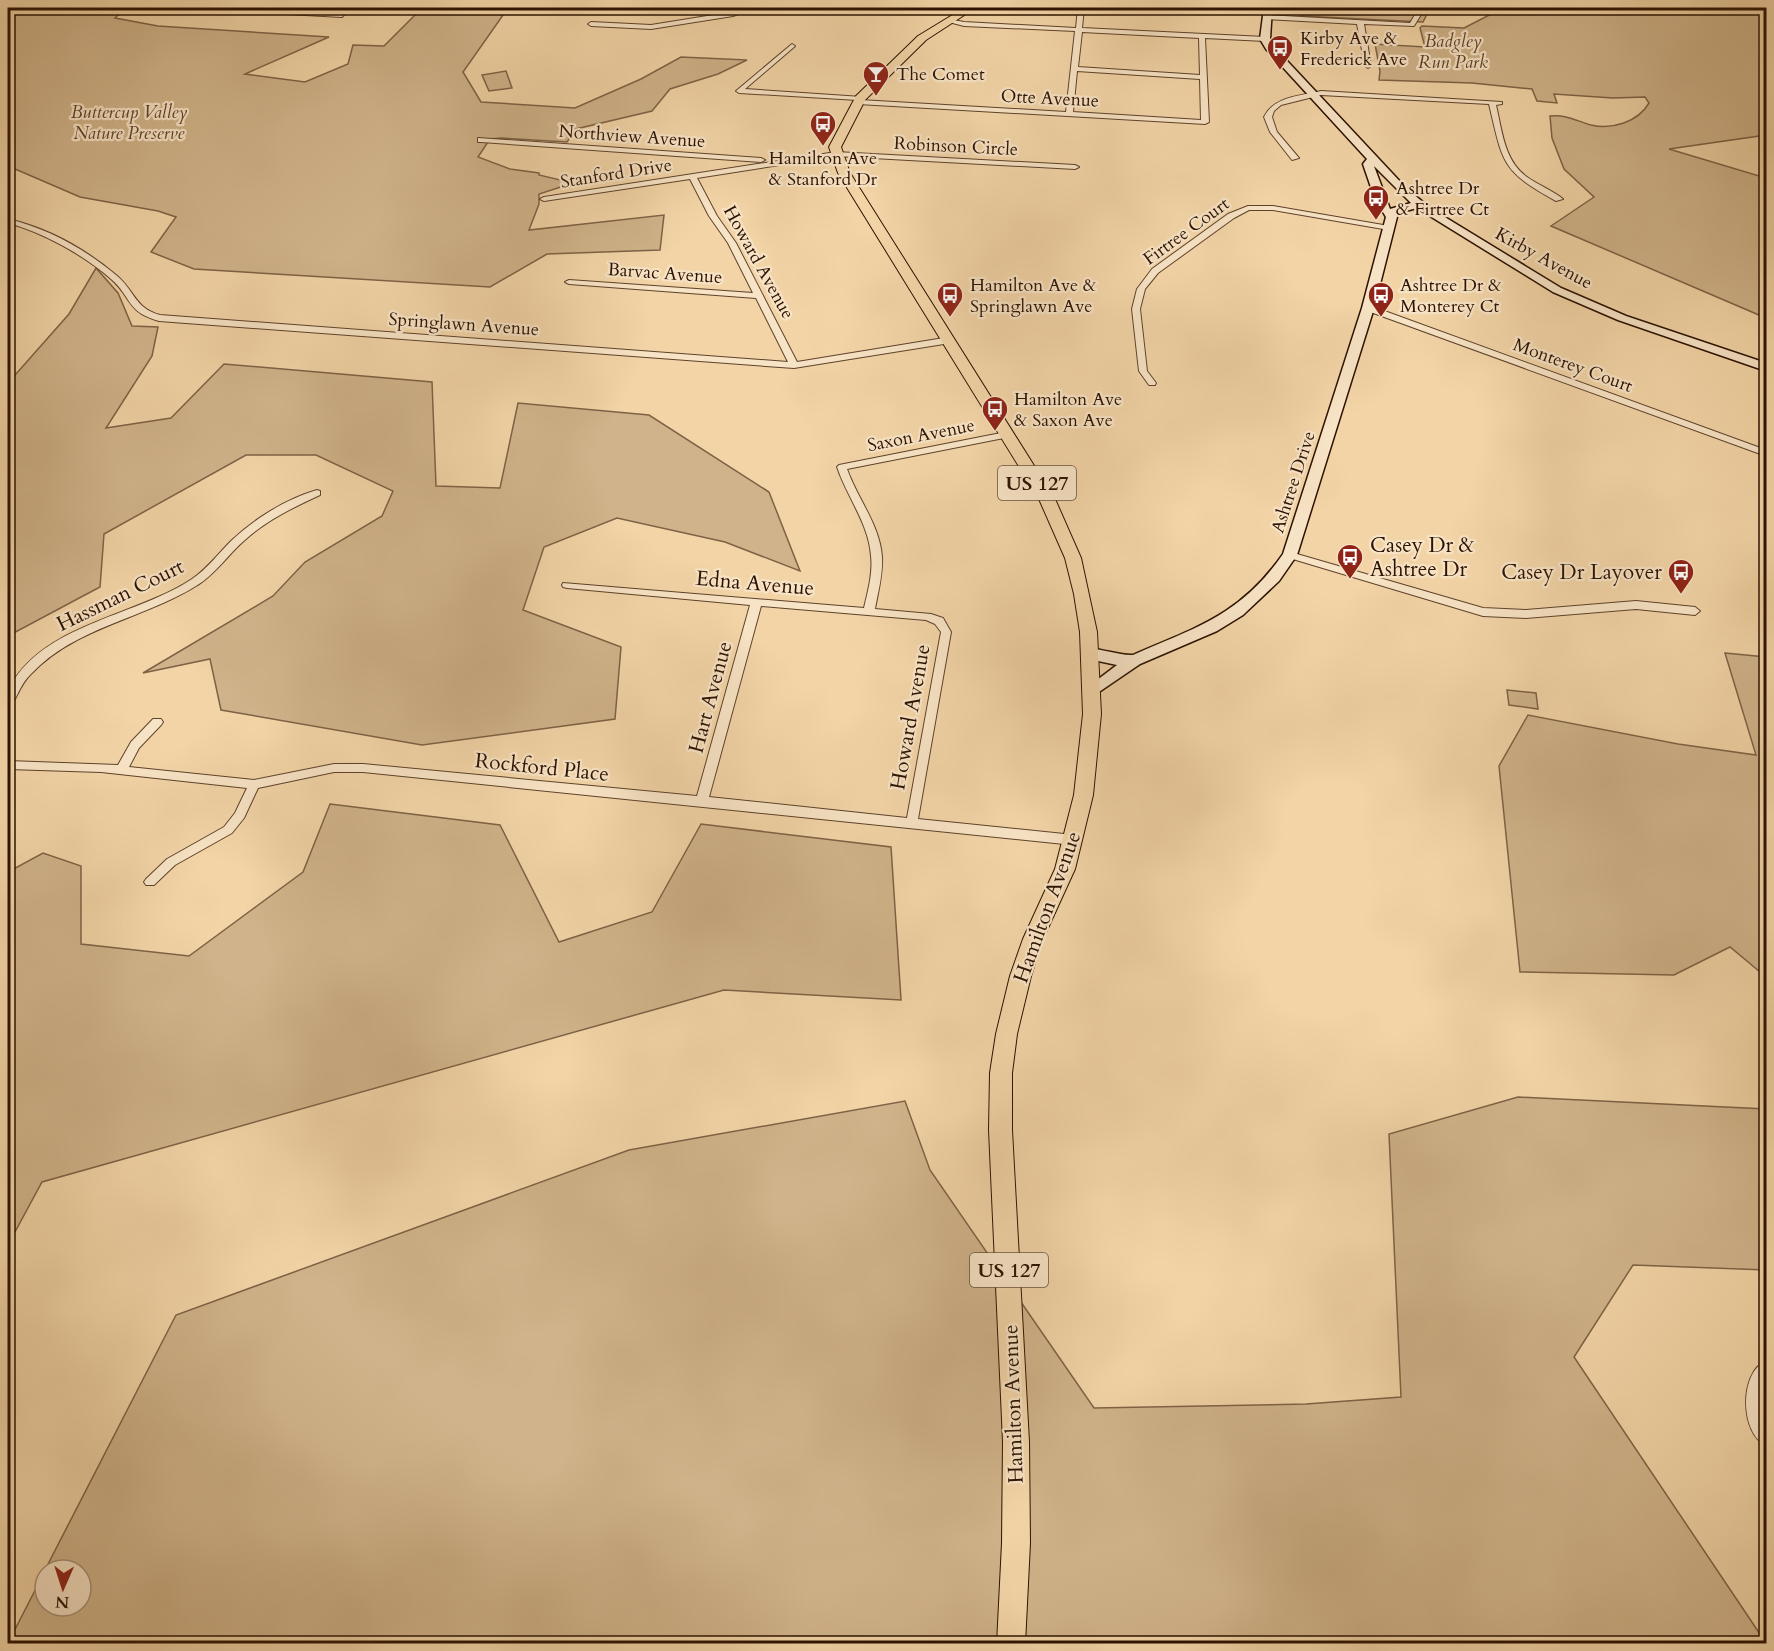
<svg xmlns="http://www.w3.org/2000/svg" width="1774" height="1651" viewBox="0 0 1774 1651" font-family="Cardo,serif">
	<rect width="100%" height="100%" fill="#f2d4a6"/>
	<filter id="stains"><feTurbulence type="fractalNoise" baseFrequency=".00333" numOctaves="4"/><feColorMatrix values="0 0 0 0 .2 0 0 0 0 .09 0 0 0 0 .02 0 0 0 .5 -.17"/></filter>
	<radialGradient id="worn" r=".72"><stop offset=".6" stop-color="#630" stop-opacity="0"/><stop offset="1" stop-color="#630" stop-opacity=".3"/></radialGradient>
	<g fill="#d0b38a" stroke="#7e6246" stroke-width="1.5">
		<polygon points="8,8 126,8 115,18 158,26 329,37 245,74 305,82 348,64 353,45 384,46 422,8 508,8 463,72 481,102 575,108 641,79 681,57 747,60 718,74 670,89 652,111 576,129 567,142 501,138 490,139 478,157 510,169 539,173 539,175 573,183 539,194 539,204 529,230 664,215 660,250 547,254 490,287 194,269 151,252 176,217 158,211 80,197 8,166"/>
		<polygon points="1307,8 1430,8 1423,22 1301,16"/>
		<path d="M1503,8H1766V135L1669,149L1766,178V318L1551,226L1594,197L1564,169L1552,138L1550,116C1566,114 1576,121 1591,125C1612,130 1638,122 1649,103L1645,97L1613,98L1554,94L1557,103L1537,101L1532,89L1472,83L1379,80L1380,71L1375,44L1425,47L1420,28L1422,26L1464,28Z"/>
		<polygon points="506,71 512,88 489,91 482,75"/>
		<polygon points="96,268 118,293 132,326 158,327 152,356 106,428 171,418 224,364 432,382 436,486 500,488 518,403 649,415 769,492 800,571 725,542 617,518 544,547 523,610 621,647 615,719 422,745 221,710 210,659 143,673 273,596 305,562 382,516 393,491 316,455 246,455 104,534 100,587 8,636 8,383 69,314"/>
		<polygon points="1725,653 1766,657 1766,977 1730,947 1674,975 1520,972 1499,766 1528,715 1678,744 1756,755"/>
		<polygon points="1507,690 1536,693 1538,709 1509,705"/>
		<polygon points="330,804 500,825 559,942 652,912 701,824 891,847 901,1000 724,990 42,1182 8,1245 8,872 43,853 81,866 81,944 189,956 303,872"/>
		<polygon points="1518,1097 1766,1109 1766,1270 1633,1265 1574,1357 1766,1643 8,1643 45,1571 45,1606 81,1606 81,1570 45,1570 176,1315 629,1150 905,1101 930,1170 1094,1408 1306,1404 1401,1397 1389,1134"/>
	</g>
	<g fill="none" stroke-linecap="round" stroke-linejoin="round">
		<g stroke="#5e422a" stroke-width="2">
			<g id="street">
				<polygon points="209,8 238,8 340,13 344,8 350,8 342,17 212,10"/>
				<polygon points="746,8 754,8 733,16 651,29 591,26 588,24 591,22 651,25 732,12"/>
				<path d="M1078,8H1084L1082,28L1265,37L1268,39L1265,41L1205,38L1209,122L1205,124L858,104L854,102L858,100L739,93L736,91L792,44L795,46L794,47L745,89L862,97L863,98L860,100L1066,112L1075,31L964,26L945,21L948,19L964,22L1076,28ZM1082,32L1199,38L1200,75L1078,67ZM1077,71L1200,79L1201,120L1073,112Z"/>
				<polygon points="1419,8 1425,8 1414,26 1364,24 1371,66 1368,68 1365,66 1357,24 1267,19 1264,17 1267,15 1410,23"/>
				<path d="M1321,91L1502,102V104L1496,105C1502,130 1504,161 1527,177C1538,185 1552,190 1563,199L1556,201C1501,171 1503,163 1489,104L1321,95L1281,105L1274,111L1272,117L1277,132L1299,158L1292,160L1270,132L1264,117C1274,96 1301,96 1321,91Z"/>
				<polygon points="478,138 761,158 765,160 761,162 481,142 478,142"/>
				<path d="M836,152L1075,165L1079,167L1075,169L836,156L697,178L717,216L736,243L797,362L950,337L954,340L950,343L794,368L159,321C126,312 132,297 111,279C84,255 42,232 8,223V219C47,228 85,249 116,275C134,289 134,308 160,315L788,362L756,298L569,284L565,282L569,280L753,293L728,243L709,216L690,179L544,201L540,199L544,197Z"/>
				<polygon points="1248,206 1273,206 1389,226 1393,228 1389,230 1273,210 1249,210 1234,218 1158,273 1145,289 1140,309 1147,371 1156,383 1155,385 1149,385 1139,371 1132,309 1137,289 1152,269 1228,214"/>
				<polygon points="1368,305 1766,450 1766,456 1365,310 1364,308"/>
				<path d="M1006,432L1009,433V437L847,469C857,498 880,525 882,557C883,575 878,592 875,609L931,614L943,618L951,632L918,819L1074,835L1078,837L1080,840L1078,843L1074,845L363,772H334L258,788L244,818L232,833L175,865L154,885H146L144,882L146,879L167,859L224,827L235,813L247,788L101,772L8,769V761L118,765L131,742L153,719H161L163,722L161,725L139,748L129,767L254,780L334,764H363L697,796L750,605L567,588L563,587L562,585L563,583L864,608C868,591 873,573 871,556C869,524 847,497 837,467L839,465ZM761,606L926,620L935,624L941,632L907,818L709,797Z"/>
				<path d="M317,490L320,491V495C294,507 267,520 246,539C228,554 216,574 196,586C143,619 75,627 31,674C22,682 18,694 12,705L8,706C8,702 7,696 8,692C9,688 12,684 14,680C51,623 138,615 192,579C207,569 218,554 231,541C254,519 286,499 317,490Z"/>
				<polygon points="1290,552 1483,608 1526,610 1636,601 1695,607 1700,611 1695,615 1636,609 1526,618 1483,616 1286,557 1285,555"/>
				<path d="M1766,1361V1380L1762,1393V1402L1766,1422V1445C1741,1435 1738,1373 1766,1361Z"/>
			</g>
		</g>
		<g stroke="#2c1201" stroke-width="3">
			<path id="secondary" d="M1264,8H1272L1270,39L1275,48L1407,189L1430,208L1561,288L1626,316L1766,363V371L1618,320L1553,292L1417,208L1398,213L1374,308L1297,555L1279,581L1243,615L1217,631L1140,664L1093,696L1088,695L1085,691L1088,687L1117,665L1084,658L1082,654L1084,650C1098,646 1117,656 1133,655C1197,627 1241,615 1283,554L1362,308L1386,217L1375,199L1363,164L1367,159L1266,49L1260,39ZM1374,166L1411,203L1390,209Z"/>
		</g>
		<g stroke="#2c1201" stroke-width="2">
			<polygon id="primary" points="964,8 975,8 926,40 865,100 841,147 850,173 1055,499 1081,558 1097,632 1101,714 1093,795 1075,869 1043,939 1031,976 1017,1034 1012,1073 1012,1130 1029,1442 1030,1543 1025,1644 997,1644 1002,1543 1003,1442 989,1130 990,1073 996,1034 1010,976 1023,939 1055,869 1074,795 1083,714 1080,632 1074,594 1065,558 1039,499 838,173 829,147 856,96 918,36"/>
		</g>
		<use href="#street" fill="#f7e3c5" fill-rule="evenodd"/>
		<use href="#secondary" fill="#f7e3c5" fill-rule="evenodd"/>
		<use href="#primary" fill="#f2d4a6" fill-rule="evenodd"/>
	</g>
	<defs>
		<g id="bus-pin" transform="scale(1.35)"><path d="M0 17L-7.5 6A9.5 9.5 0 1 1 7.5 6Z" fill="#8f2418" stroke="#f7e3c5"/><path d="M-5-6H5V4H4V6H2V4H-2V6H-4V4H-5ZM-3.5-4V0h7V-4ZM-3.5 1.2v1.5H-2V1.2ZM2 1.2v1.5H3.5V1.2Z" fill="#fff"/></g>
		<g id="bar-pin" transform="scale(1.35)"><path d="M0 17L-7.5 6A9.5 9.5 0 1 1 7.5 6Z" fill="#8f2418" stroke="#f7e3c5"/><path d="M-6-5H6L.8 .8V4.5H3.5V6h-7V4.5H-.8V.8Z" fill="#fff"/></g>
	</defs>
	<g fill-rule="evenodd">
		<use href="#bus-pin" x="1280" y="48"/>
		<use href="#bar-pin" x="876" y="74"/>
		<use href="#bus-pin" x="823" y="124"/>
		<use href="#bus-pin" x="1376" y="198"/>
		<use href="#bus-pin" x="950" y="295"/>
		<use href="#bus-pin" x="1381" y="295"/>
		<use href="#bus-pin" x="995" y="409"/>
		<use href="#bus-pin" x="1350" y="557"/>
		<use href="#bus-pin" x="1681" y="572"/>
	</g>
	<g text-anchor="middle" stroke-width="4.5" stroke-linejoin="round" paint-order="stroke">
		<g font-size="18" fill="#2c1201" stroke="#f7e3c5" text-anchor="start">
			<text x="1300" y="44">Kirby Ave &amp;<tspan x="1300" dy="21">Frederick Ave</tspan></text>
			<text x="896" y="80">The Comet</text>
			<text x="823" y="164" text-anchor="middle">Hamilton Ave<tspan x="823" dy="21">&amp; Stanford Dr</tspan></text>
			<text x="1396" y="194">Ashtree Dr<tspan x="1396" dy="21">&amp; Firtree Ct</tspan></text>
			<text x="970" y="291">Hamilton Ave &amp;<tspan x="970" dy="21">Springlawn Ave</tspan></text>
			<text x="1400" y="291">Ashtree Dr &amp;<tspan x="1400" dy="21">Monterey Ct</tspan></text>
			<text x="1014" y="405">Hamilton Ave<tspan x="1014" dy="21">&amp; Saxon Ave</tspan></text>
		</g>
		<g font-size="18" font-style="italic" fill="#5d422a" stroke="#f7e3c5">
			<text x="1453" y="47">Badgley<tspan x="1453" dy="21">Run Park</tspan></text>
			<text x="129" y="118">Buttercup Valley<tspan x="129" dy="21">Nature Preserve</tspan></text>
		</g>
		<g font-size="18" fill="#2c1201" stroke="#f7e3c5">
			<text transform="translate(1050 98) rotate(3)" y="6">Otte Avenue</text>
			<text transform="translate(632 136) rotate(4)" y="6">Northview Avenue</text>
			<text transform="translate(956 146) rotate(3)" y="6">Robinson Circle</text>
			<text transform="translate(616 173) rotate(-9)" y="6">Stanford Drive</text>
			<text transform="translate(1186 231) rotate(-36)" y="6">Firtree Court</text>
			<text transform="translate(1544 258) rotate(29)" y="6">Kirby Avenue</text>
			<text transform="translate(759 262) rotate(61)" y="6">Howard Avenue</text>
			<text transform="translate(665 273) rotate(4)" y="6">Barvac Avenue</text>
			<text transform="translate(464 324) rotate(4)" y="6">Springlawn Avenue</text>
			<text transform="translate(1573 365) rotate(20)" y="6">Monterey Court</text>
			<text transform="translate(921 435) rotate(-11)" y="6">Saxon Avenue</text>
			<text transform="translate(1293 482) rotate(-72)" y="6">Ashtree Drive</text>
		</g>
		<g fill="#f7e3c5" stroke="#69513c" stroke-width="1.5">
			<rect x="998" y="466" width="78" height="34" rx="4.5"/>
			<rect x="970" y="1253" width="78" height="34" rx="4.5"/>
		</g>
		<g font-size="20" font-weight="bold" fill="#2c1201">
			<text x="1037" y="490">US 127</text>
			<text x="1009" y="1277">US 127</text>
		</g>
		<g font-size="21" fill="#2c1201" stroke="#f7e3c5" text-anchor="start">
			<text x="1370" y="552">Casey Dr &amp;<tspan x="1370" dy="24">Ashtree Dr</tspan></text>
			<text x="1662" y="579" text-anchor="end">Casey Dr Layover</text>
		</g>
		<g font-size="21" fill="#2c1201" stroke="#f7e3c5">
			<text transform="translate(755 583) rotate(5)" y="7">Edna Avenue</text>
			<text transform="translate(120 595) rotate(-26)" y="7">Hassman Court</text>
			<text transform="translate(710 697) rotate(-75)" y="7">Hart Avenue</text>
			<text transform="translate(910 717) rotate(-80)" y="7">Howard Avenue</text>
			<text transform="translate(542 767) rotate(6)" y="7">Rockford Place</text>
			<text transform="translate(1047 907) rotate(-70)" y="7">Hamilton Avenue</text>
			<text transform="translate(1013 1404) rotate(-92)" y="7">Hamilton Avenue</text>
		</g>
	</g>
	<rect width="1774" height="1651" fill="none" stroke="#f2d4a6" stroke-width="30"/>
	<rect x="9" y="9" width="1756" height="1633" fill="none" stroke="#2c1201" stroke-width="3"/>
	<rect x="15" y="15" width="1744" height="1621" fill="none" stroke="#2c1201" stroke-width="1.5"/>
	<g transform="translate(63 1588) rotate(183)"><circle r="28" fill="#f7e3c5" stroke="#a68f77" stroke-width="1.5"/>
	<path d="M0-4.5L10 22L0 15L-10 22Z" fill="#8f2418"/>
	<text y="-9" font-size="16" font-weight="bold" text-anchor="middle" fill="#2c1201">N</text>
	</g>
	<rect width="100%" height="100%" filter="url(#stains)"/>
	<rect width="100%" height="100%" fill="url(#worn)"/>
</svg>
